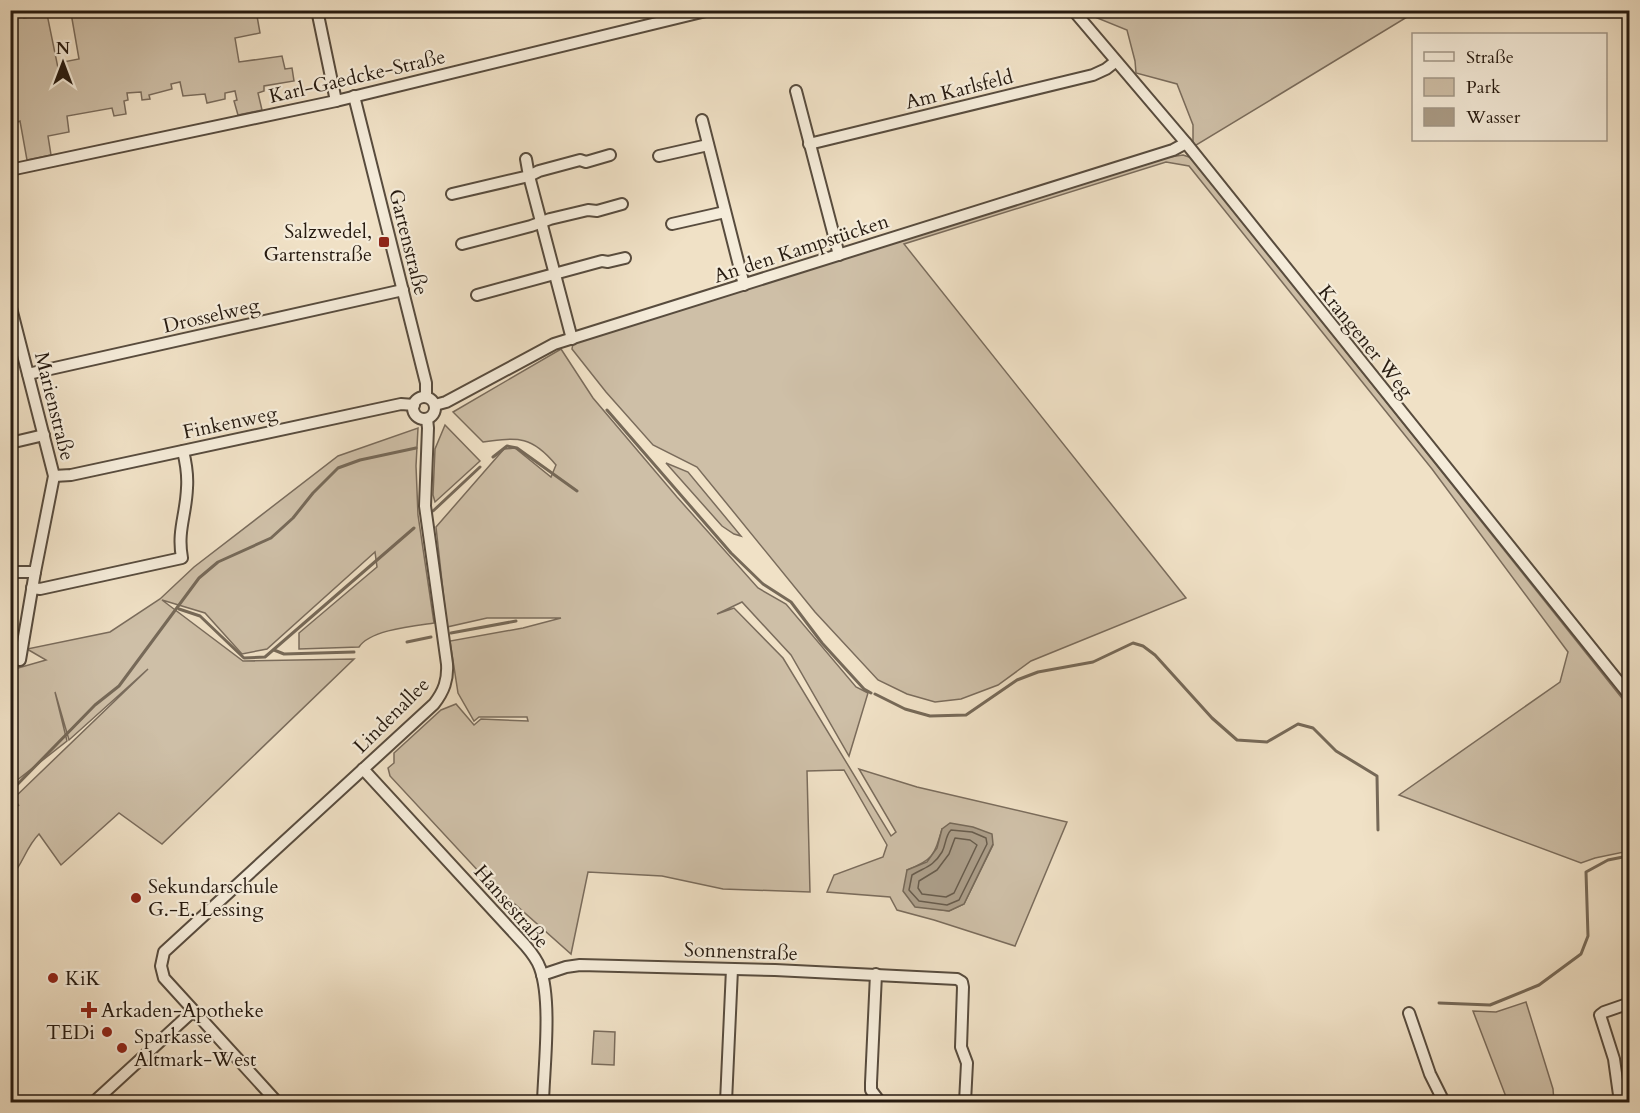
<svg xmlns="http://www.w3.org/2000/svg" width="1640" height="1113" viewBox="0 0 1640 1113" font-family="Cardo,serif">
	<rect width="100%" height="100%" fill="#f0e1c6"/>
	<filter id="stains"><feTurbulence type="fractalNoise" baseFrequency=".00333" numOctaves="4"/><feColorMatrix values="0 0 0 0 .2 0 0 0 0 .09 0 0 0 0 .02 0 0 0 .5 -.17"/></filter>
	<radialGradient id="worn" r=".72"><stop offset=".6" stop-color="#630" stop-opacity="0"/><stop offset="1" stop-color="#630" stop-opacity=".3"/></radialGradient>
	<g fill="#cebfa7" stroke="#7a6c5c" stroke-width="1.5" fill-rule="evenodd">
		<polygon points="81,11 262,11 263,15 257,16 260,33 235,38 239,62 282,56 285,69 292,68 294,81 264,86 264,91 258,93 262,110 238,115 234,101 237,100 235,91 225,93 225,99 207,103 205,94 183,96 180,82 171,84 172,89 149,95 150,99 142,100 141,92 127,93 128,100 124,101 126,114 114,116 112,108 67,116 69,132 48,136 51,155 27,160 20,121 13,124 11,120 11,11 22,11 24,18 47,14 58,68 64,67 63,62 79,59 71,13"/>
		<polygon points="1085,11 1417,11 1193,147 1193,125 1177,84 1136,73 1135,61 1127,30 1085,13"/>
		<polygon points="1183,155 1192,158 1629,707 1629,851 1595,858 1581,863 1399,795 1560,682 1568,652 1432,469 1189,166 1166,162 904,244 1186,598 1031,661 998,685 961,699 935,702 907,694 878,680 815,612 697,467 653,445 606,392 572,349 573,343 1163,158"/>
		<path d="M561,349L593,398L677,497L758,588L786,604L856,687L868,693L849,756L791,655L742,602L717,614L734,608L783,658L891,836L896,832L859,769L917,787L1067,822L1015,946L934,920L897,910L890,897L827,892L834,875L883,857L887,845L844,770L807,771L810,892L723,889L662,876L588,872L571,954L482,875L390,776L388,768L394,763V753L441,710L456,704L474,725L481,719L528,721L527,717H479L474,721L458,693L450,641L523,628L561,618H487L447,627L436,527L504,449L515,448L551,477L556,465C532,436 519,437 483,442L453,412ZM942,829L993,845L964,904L949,911L915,906L907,870C933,860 934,856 942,829Z"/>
		<polygon points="445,425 480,461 435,502 433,495 435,449"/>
		<path d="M418,428L416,466L418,515L434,623C413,626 370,630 359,647L299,649V633L377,567L375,552L267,649L242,654L205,613L162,600L243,661L354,659L162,844L119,813L61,865L39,834C26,847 23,864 11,877V797L19,806L14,798L148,669L69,740L55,692L67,741L11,785V670L46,660L27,649L110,632L160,599L194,567L338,456Z"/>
		<polygon points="666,463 688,472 741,536 734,534 722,526"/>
		<polygon points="1526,1002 1553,1089 1554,1102 1508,1102 1473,1011 1496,1012"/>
		<polygon points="594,1031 615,1032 614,1065 592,1064"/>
	</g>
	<polygon fill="#ab9d88" stroke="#766958" stroke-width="1.5" points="950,823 973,827 992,834 993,844 964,904 949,911 915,907 903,891 907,870 927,862 937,848 942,829"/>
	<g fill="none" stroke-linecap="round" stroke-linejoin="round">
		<g stroke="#685c4c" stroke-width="1.5">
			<path d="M951,830L972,832L986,838L987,844L959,900L947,905L919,901L909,890L912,875C925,867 933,867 942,852C946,845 945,836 951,830Z"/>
			<polygon points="955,838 970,840 977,845 954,893 946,897 922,894 918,888 919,881 937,870 949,854"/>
		</g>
		<g stroke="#766958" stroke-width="3">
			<polyline points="607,410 731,553 763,584 791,602 822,643 864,689 871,693"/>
			<polyline points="493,457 507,446 517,448 577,491"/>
			<polyline points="433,511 480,467"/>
			<polyline points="179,609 200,616 244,658 265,657 414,528"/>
			<polyline points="451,633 516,621"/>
			<polyline points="407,642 431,637"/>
			<polyline points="274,650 284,654 354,652"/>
			<polyline points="875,694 905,709 930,716 966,715 1017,680 1038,672 1093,662 1133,643 1143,646 1155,655 1212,718 1237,740 1267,742 1298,724 1313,728 1336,751 1377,776 1378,830"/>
			<polyline points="12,790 95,705 119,686 199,578 218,562 271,538 293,518 313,493 338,468 360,460 416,448"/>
			<polyline points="1439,1003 1490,1005 1539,985 1581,954 1588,936 1586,872 1608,860 1628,856"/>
		</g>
		<g stroke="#584c3e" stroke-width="14">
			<g id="street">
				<polyline points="317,10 336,101"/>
				<polyline points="1073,10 1186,143 1630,696"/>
				<polyline points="796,91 839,255"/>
				<polyline points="354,96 426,383 426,397"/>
				<polyline points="702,120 744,285"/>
				<polyline points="809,144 1093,75 1106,69 1115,62"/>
				<polyline points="659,156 708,145"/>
				<polyline points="526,159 529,176 572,339"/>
				<polyline points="10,170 336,101 710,10"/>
				<polyline points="452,194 529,176 539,171 580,160 586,162 610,155"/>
				<polyline points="672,224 725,212"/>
				<polyline points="462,244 531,226 550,219 588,210 597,211 622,204"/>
				<polyline points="477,295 602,261 608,262 625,258"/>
				<polyline points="10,304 54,476 35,572 20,660"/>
				<polyline points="28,374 403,290"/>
				<circle cx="424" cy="408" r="11"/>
				<polyline points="435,405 446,402 554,344 1173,150 1186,143"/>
				<polyline points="10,443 44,435"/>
				<polyline points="54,476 71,475 401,404 414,405"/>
				<polyline points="10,572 35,572"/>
				<path d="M32,588L40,589L182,558C177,531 186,515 187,488C188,475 186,463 183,451"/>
				<path d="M363,769L525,945C531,952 537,959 540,968C552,1001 544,1066 543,1102"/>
				<polyline points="876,974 871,1083 871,1090 880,1102"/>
				<polyline points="542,975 566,967 580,965 775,970 957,979 962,982 963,987 961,1047 967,1063 965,1102"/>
				<polyline points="1409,1013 1430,1074 1444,1102"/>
				<polyline points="94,1102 193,1011"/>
				<path d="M277,1102L164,978L161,966L164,952L434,704C444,691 448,680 447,664L425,506L428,428L427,419"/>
				<polyline points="726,1102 732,969"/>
				<polyline points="1620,1102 1614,1059 1600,1015 1604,1012 1630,1003"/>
			</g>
		</g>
		<use href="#street" stroke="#f5ecda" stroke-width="10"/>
	</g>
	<g fill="#8f2418" stroke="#f5ecda" stroke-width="2">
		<rect x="378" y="236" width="12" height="12" rx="3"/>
		<circle cx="136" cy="898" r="6"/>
		<circle cx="53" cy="978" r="6"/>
		<path d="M86 1001h6v6h6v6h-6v6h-6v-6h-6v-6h6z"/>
		<circle cx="107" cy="1032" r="6"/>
		<circle cx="122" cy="1048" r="6"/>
	</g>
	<g text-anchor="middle" stroke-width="4.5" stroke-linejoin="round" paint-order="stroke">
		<g font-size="20" fill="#261a10" stroke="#f5ecda">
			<text transform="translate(357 76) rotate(-13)" y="7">Karl-Gaedcke-Straße</text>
			<text transform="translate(959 89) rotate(-14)" y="7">Am Karlsfeld</text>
			<text transform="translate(409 242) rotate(76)" y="7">Gartenstraße</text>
			<text transform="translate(801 248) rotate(-18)" y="7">An den Kampstücken</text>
			<text transform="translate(211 315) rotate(-13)" y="7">Drosselweg</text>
			<text transform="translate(1366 341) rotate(51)" y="7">Krangener Weg</text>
			<text transform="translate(55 406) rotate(76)" y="7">Marienstraße</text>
			<text transform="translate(230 422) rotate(-12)" y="7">Finkenweg</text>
			<text transform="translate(391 715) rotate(-45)" y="7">Lindenallee</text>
			<text transform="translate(512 906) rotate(49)" y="7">Hansestraße</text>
			<text transform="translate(741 951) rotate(2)" y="7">Sonnenstraße</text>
		</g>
		<g font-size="20" fill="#261a10" stroke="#f5ecda" text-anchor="start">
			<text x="372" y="238" text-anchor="end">Salzwedel,<tspan x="372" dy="23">Gartenstraße</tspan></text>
			<text x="148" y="893">Sekundarschule<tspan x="148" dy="23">G.-E. Lessing</tspan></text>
			<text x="65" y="985">KiK</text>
			<text x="101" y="1017">Arkaden-Apotheke</text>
			<text x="95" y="1039" text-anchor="end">TEDi</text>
			<text x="134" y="1043">Sparkasse<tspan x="134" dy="23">Altmark-West</tspan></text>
		</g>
	</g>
	<rect width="1640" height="1113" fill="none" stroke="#f0e1c6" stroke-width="36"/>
	<rect x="12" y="12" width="1616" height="1089" fill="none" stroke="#261a10" stroke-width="3"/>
	<rect x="18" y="18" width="1604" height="1077" fill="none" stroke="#261a10" stroke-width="1.5"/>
	<rect x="1412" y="33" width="195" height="108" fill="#f5ecda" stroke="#a29889" stroke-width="1.5"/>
	<rect x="1424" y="52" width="30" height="9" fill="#f5ecda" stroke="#a29889" stroke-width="1.5"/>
	<text x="1466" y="63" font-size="18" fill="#261a10">Straße</text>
	<rect x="1424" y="78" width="30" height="18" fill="#cebfa7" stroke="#a29889" stroke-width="1.5"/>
	<text x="1466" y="93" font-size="18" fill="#261a10">Park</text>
	<rect x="1424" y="108" width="30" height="18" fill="#ab9d88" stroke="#a29889" stroke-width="1.5"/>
	<text x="1466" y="123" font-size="18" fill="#261a10">Wasser</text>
	<g transform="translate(63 63)" stroke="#f5ecda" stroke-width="4.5" paint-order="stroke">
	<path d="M0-4.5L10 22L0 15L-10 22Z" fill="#261a10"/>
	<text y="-9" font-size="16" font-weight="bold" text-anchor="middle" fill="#261a10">N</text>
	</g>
	<rect width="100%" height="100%" filter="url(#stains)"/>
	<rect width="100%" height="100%" fill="url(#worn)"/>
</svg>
